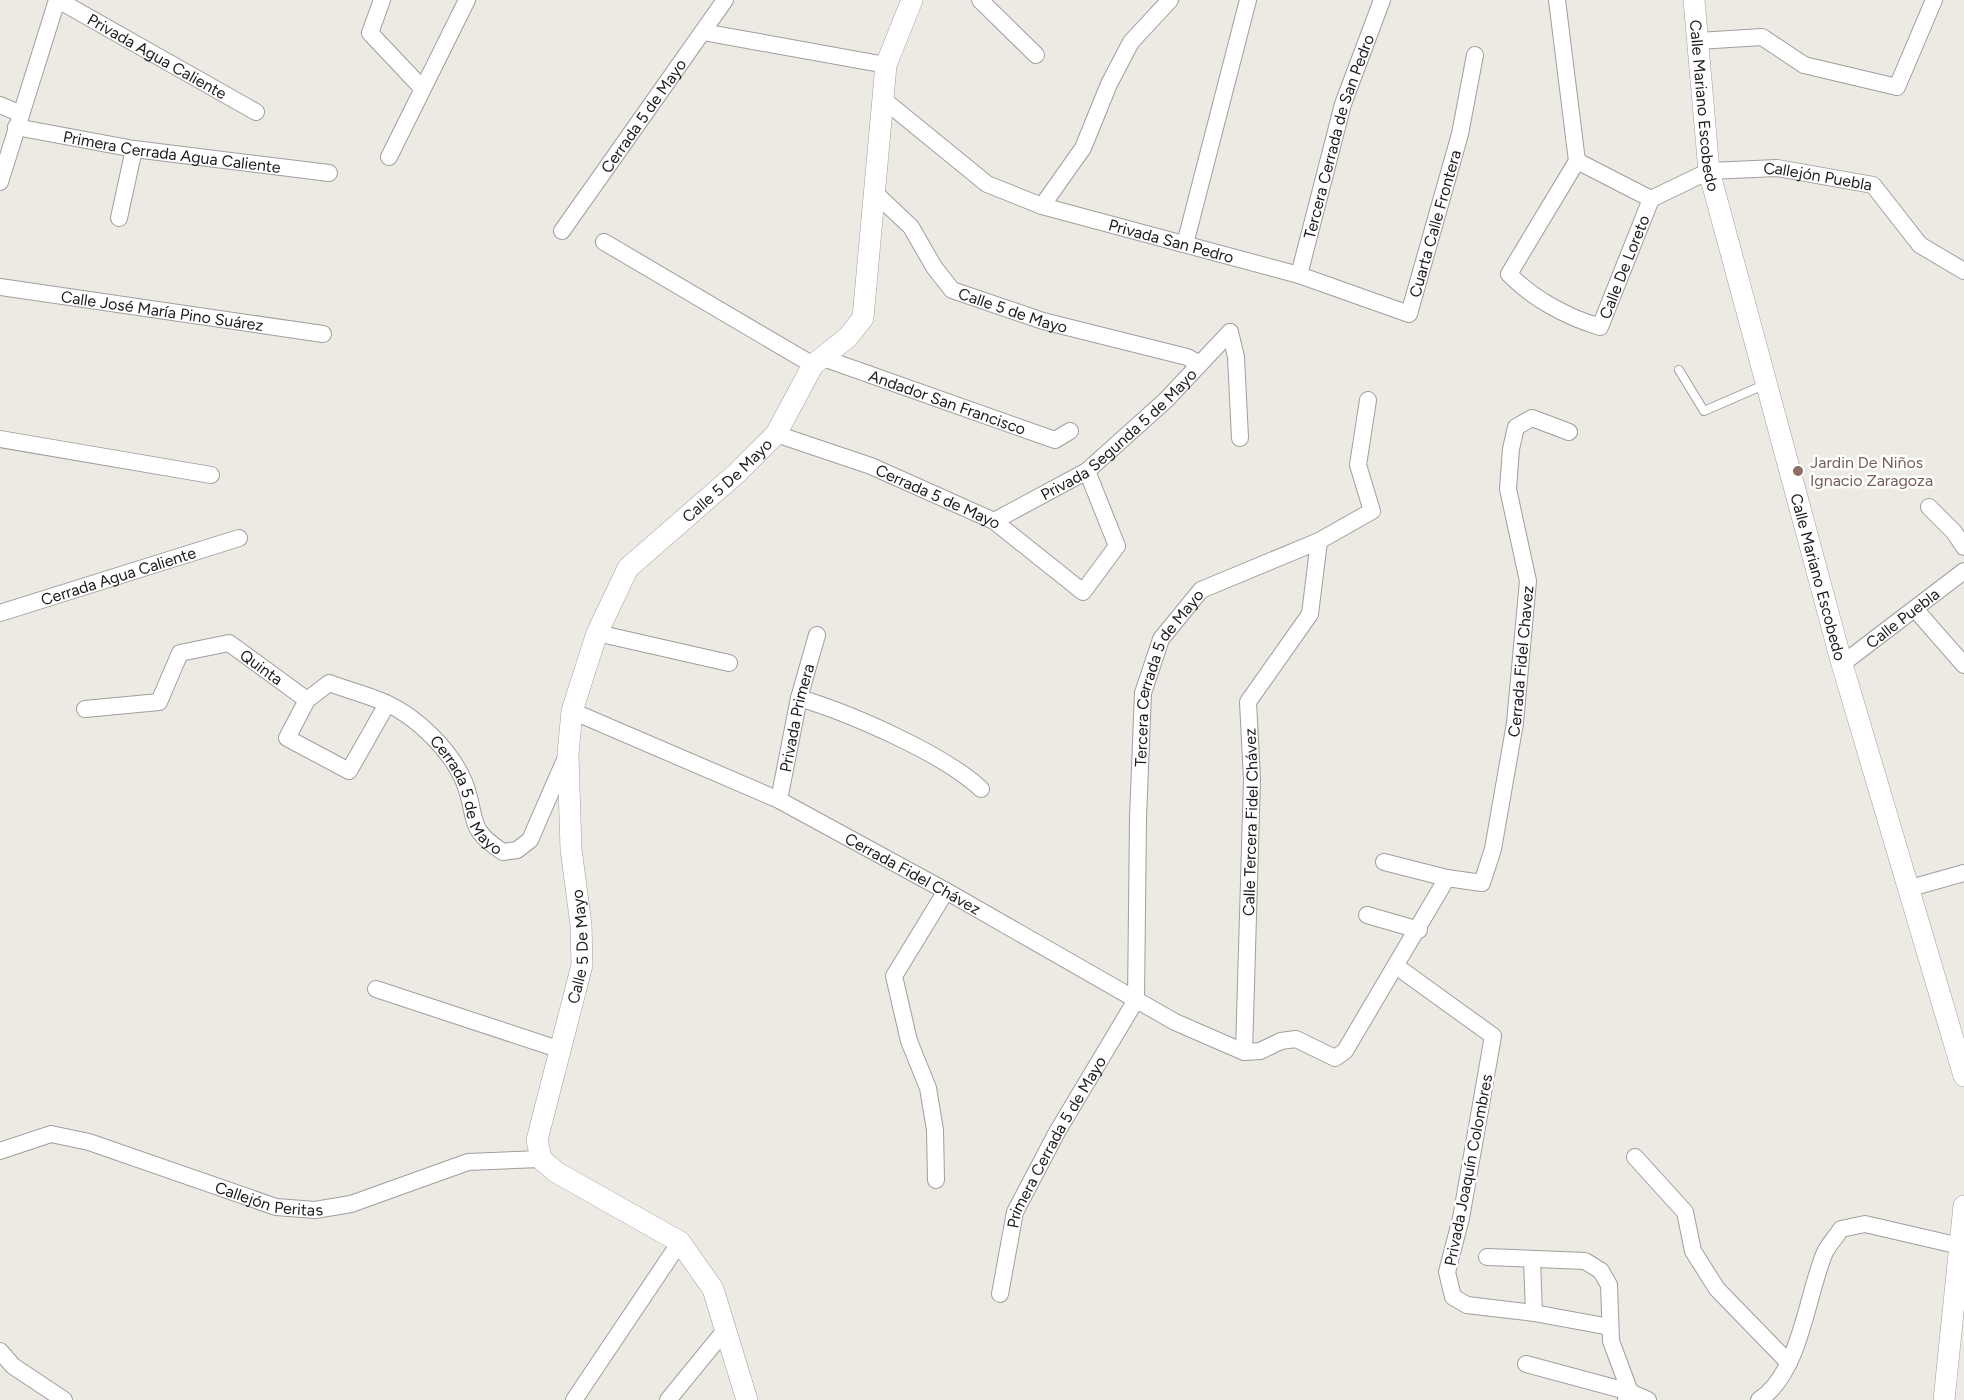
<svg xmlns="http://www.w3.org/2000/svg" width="1964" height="1400" viewBox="0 0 1964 1400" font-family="Figtree,sans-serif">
	<rect width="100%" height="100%" fill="#eceae2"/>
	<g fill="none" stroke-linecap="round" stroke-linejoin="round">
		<g stroke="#9f9f9f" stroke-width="10">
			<polyline id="service" points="1679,370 1704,411 1766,384"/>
		</g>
		<g stroke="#9f9f9f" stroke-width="18">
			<g id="minor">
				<path id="s1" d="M58,0L256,112"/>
				<polyline points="382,0 370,33 422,88"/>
				<polyline points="980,0 1036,55"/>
				<polyline points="1557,0 1577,161"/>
				<polyline points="703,32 886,65"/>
				<polyline points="1698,41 1762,37 1804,65 1897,87 1934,0"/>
				<path id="s2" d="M884,100L987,184L1042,206L1299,275L1409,314L1460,134L1475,55"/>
				<polyline points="0,105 19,113"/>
				<path id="s3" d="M16,127L134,149L329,173"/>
				<polyline points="389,157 467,0"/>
				<path id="s4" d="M1577,161L1509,274C1533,299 1567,317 1600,327L1651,199L1709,171L1777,168L1873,185L1920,245L1964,271"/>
				<polyline points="1577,161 1651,199"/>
				<polyline points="0,182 57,0"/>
				<path id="s5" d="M873,191L911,227L934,267L952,290L1043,321L1187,357L1198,363"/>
				<polyline points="1042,206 1083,148 1109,84 1131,42 1170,0"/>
				<polyline points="119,218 134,149"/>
				<path id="s6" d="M562,231L725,0"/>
				<polyline points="604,242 813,365"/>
				<polyline points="1185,244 1248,0"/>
				<path id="s7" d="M1299,275L1343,104L1382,0"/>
				<path id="s8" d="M0,287L323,334"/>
				<polyline points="1230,332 1236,357 1240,438"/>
				<path id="s9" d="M823,358L1055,440L1070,431"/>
				<path id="s10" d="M776,434L871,466L994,521L1083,592L1117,546L1087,471"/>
				<polyline points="0,439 211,475"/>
				<polyline points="1929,507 1954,532 1964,547"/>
				<path id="s11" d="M994,521L1087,471L1166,400L1230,332"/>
				<polyline points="1915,609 1964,665"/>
				<path id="s12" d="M0,613L239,538"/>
				<polyline points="597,633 729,663"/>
				<path id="s13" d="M1842,664L1964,571"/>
				<path d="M799,698C850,713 944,754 981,789"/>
				<path id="s14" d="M387,704L349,771L287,738L307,700L329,683C348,690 368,695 386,703C417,717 452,751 465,784C478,820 466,828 503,852L517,850L530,840L567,755"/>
				<path id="s15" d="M85,709L159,702L180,653L229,643L307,700"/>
				<path id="s16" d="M572,711L779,800L946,891L1175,1022L1244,1052L1260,1051L1281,1041L1296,1039L1335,1058L1345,1051L1447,878"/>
				<path id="s17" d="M779,800L799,698L817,635"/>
				<path id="s18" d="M1384,862L1447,878L1482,883L1493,849L1515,723L1528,581L1508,489L1511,449L1516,427L1532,418L1569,432"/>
				<polyline points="1907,889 1964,873"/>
				<polyline points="1367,915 1419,930"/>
				<polyline points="1396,966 1493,1036 1461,1218 1447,1272 1453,1297 1467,1305 1534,1313 1610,1327"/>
				<polyline points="376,989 561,1050"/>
				<path id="s19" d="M1244,1052L1252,779L1248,702L1310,614L1319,541"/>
				<path id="s20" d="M0,1151L51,1134L89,1142L276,1207L315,1210L351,1204L468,1162L541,1159"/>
				<polyline points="1635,1157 1685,1212 1693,1251 1717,1289 1789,1363"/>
				<polyline points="936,1180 935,1130 928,1088 909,1041 894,976 946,891"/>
				<polyline points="1487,1257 1585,1261 1601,1271 1609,1285 1611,1341 1630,1392 1626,1400"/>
				<polyline points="1532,1259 1534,1313"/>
				<path id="s21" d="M1000,1294L1015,1212L1057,1132L1136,1000L1138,818L1143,693L1161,639L1201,590L1319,541L1372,511L1358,465L1368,400"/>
				<polyline points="0,1351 13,1366 64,1400"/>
				<polyline points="1526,1364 1630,1392 1648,1400"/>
				<polyline points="574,1400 680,1242"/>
				<polyline points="668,1400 726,1329"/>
				<path d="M1759,1400C1801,1372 1806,1297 1825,1252C1829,1244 1836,1237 1841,1229L1865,1224L1960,1246"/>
			</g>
		</g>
		<g stroke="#9f9f9f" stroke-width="22">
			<g id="tertiary">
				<path id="s22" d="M1694,0L1709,171L1842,664L1964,1076"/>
				<path id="s23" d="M747,1400L713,1289L680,1242L556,1172L541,1159L537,1140L582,965L581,925L571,849L568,754L572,711L597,633L628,568L737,473L776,434L813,365L848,337L863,318L886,65L912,0"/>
				<polyline points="1944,1400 1964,1206"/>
			</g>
		</g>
		<use href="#service" stroke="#fff" stroke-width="8"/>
		<use href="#minor" stroke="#fff" stroke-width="16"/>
		<use href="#tertiary" stroke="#fff" stroke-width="21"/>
	</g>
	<circle fill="#8d6e63" stroke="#fff" stroke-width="2" cx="1798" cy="471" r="6"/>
	<g text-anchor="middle" stroke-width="5" stroke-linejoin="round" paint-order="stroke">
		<g font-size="16" fill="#1b1b1b" stroke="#fff">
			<text dy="6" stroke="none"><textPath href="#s1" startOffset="114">Privada Agua Caliente</textPath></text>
			<text dy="6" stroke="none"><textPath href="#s22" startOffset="106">Calle Mariano Escobedo</textPath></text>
			<text dy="6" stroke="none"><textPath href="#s6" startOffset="141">Cerrada 5 de Mayo</textPath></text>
			<text dy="6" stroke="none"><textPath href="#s7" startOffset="144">Tercera Cerrada de San Pedro</textPath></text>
			<text dy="6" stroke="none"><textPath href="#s3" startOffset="158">Primera Cerrada Agua Caliente</textPath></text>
			<text dy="6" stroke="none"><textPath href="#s4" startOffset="550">Callejón Puebla</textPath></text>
			<text dy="6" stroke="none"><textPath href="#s2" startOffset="669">Cuarta Calle Frontera</textPath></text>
			<text dy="6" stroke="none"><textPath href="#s2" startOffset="326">Privada San Pedro</textPath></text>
			<text dy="6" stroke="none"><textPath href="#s4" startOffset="303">Calle De Loreto</textPath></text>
			<text dy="6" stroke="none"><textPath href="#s8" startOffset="164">Calle José María Pino Suárez</textPath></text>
			<text dy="6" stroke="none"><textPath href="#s5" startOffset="192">Calle 5 de Mayo</textPath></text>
			<text dy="6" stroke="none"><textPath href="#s9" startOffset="132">Andador San Francisco</textPath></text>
			<text dy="6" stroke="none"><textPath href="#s11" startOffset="153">Privada Segunda 5 de Mayo</textPath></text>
			<text dy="6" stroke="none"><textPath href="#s23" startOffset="1077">Calle 5 De Mayo</textPath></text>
			<text dy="6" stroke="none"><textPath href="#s10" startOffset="174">Cerrada 5 de Mayo</textPath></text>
			<text dy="6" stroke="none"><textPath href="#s12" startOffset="124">Cerrada Agua Caliente</textPath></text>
			<text dy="6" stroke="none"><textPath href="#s22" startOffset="592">Calle Mariano Escobedo</textPath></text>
			<text dy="6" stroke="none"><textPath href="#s13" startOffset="76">Calle Puebla</textPath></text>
			<text dy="6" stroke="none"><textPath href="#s18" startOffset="326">Cerrada Fidel Chavez</textPath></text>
			<text dy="6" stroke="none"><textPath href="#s15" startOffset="218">Quinta</textPath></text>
			<text dy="6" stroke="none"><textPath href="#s21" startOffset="657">Tercera Cerrada 5 de Mayo</textPath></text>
			<text dy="6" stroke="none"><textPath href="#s17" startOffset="84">Privada Primera</textPath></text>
			<text dy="6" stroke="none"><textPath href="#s14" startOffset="405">Cerrada 5 de Mayo</textPath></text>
			<text dy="6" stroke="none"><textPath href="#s19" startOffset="230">Calle Tercera Fidel Chávez</textPath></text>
			<text dy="6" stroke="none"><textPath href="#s16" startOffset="378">Cerrada Fidel Chávez</textPath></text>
			<text dy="6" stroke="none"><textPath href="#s23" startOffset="554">Calle 5 De Mayo</textPath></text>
			<text dy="6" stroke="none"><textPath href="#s21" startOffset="164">Primera Cerrada 5 de Mayo</textPath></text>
			<text transform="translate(1468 1170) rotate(-79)" y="6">Privada Joaquín Colombres</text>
			<text dy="6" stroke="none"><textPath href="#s20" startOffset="282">Callejón Peritas</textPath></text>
		</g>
		<g font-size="16" fill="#785e54" stroke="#fff" text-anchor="start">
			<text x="1810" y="468">Jardin De Niños<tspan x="1810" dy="18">Ignacio Zaragoza</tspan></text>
		</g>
	</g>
</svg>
